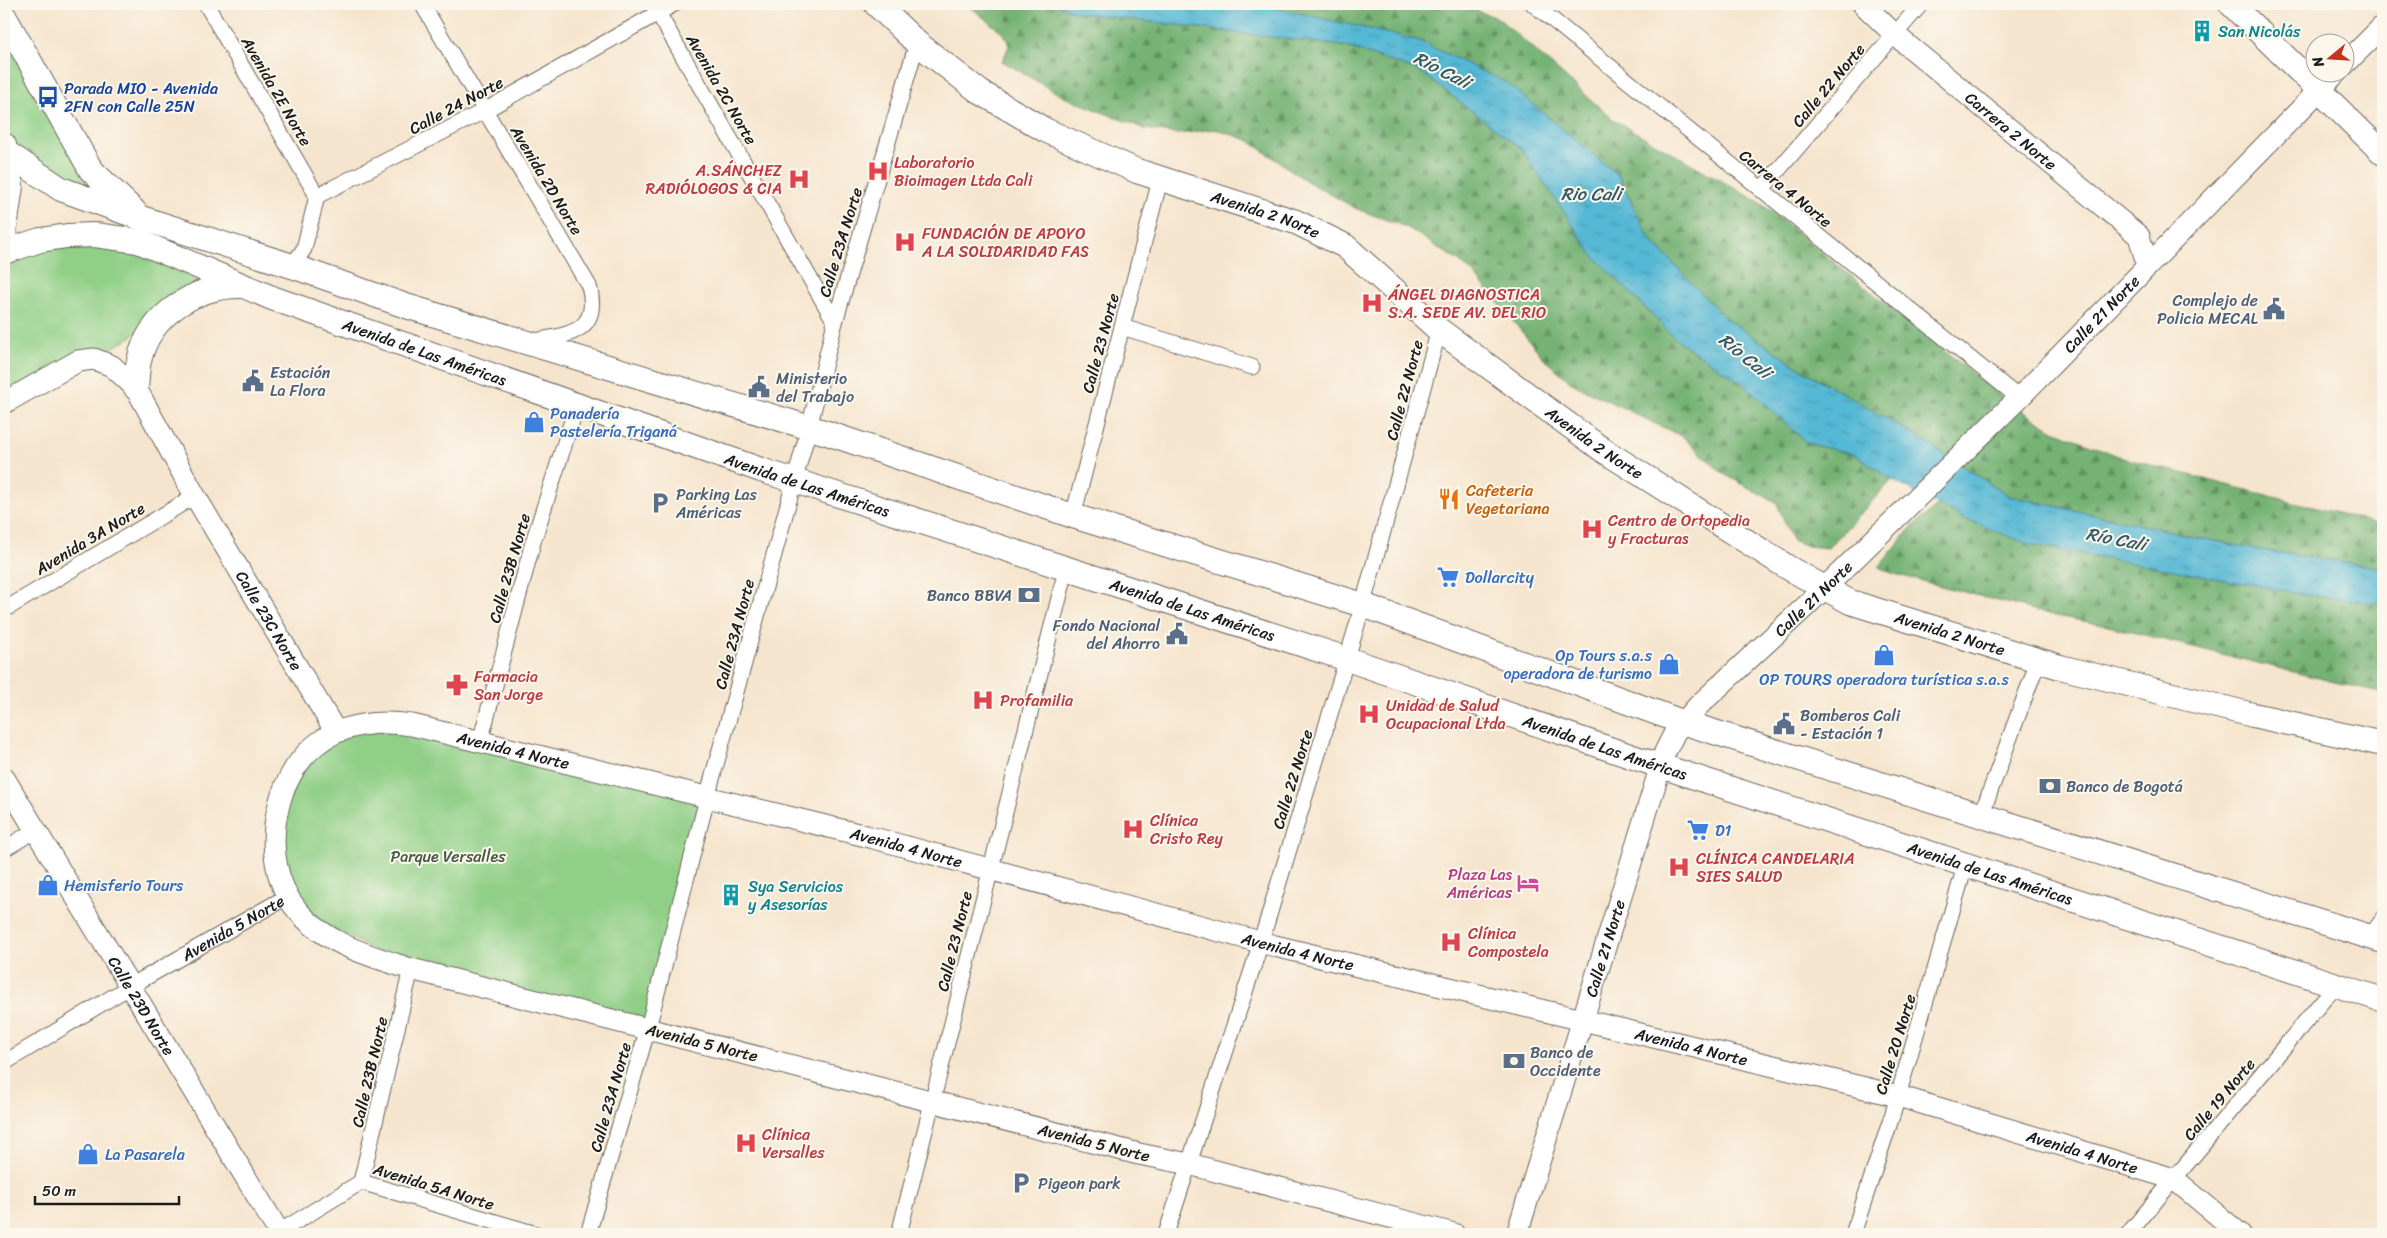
<svg xmlns="http://www.w3.org/2000/svg" width="2387" height="1238" viewBox="0 0 2387 1238" font-family="Sriracha,sans-serif">
	<defs>
		<pattern id="forest-firs" width="22" height="20" patternUnits="userSpaceOnUse" patternTransform="scale(1.25)"><rect width="22" height="20" fill="#74b273"/><path d="M5 1l3.5 6h-7zM16 11l3.5 6h-7z" fill="#5e905e"/></pattern>
		<pattern id="water-ripples" width="26" height="14" patternUnits="userSpaceOnUse" patternTransform="scale(1.25)"><rect width="26" height="14" fill="#55b8d4"/><path d="M2 4q2-2 4 0t4 0M15 11q2-2 4 0t4 0" fill="none" stroke="#4695ab"/></pattern>
	</defs>
	<rect width="100%" height="100%" fill="#fbf7ec"/>
	<filter id="ink" filterUnits="userSpaceOnUse"><feTurbulence type="fractalNoise" baseFrequency=".02" numOctaves="2"/><feDisplacementMap in="SourceGraphic" scale="10" xChannelSelector="R" yChannelSelector="G"/><feConvolveMatrix kernelMatrix="1 2 1 2 8 2 1 2 1" color-interpolation-filters="sRGB"/></filter>
	<filter id="wash" filterUnits="userSpaceOnUse"><feTurbulence type="fractalNoise" baseFrequency=".0096" numOctaves="4" result="noise"/><feDisplacementMap in="SourceGraphic" scale="20" xChannelSelector="R" yChannelSelector="G"/><feGaussianBlur stdDeviation="1.12" result="paint"/><feColorMatrix in="noise" values="0 0 0 0 0 0 0 0 0 0 0 0 0 0 0 0 0 1.4 0 .05"/><feComposite in="paint" operator="in"/></filter>
	<g filter="url(#wash)">
		<rect width="100%" height="100%" fill="#f6e5ce"/>
		<g fill="#90cf86" stroke="#567651">
			<polygon points="4,16 48,97 141,218 7,154 4,235"/>
			<polygon points="95,235 244,286 210,289 94,359 4,403 4,252"/>
			<polygon points="366,724 708,797 648,1028 411,969 298,911 273,844 296,768"/>
		</g>
		<g fill="url(#forest-firs)" stroke="#486748">
			<polygon points="967,4 1055,4 1080,13 1344,46 1419,71 1521,148 1592,254 1677,340 1745,385 1807,443 1856,455 1892,480 1828,548 1807,546 1792,540 1777,503 1722,473 1683,437 1575,385 1546,361 1475,275 1460,262 1408,228 1357,209 1305,180 1248,140 1215,129 1178,134 1145,129 1064,97 1002,61 1009,46 1005,35"/>
			<polygon points="1259,4 1456,4 1498,18 1614,120 1759,202 2012,405 2054,430 2123,458 2383,525 2383,568 2252,549 2009,496 1906,430 1806,372 1725,318 1649,238 1618,174 1417,40"/>
			<polygon points="1938,505 1964,519 2309,595 2383,604 2383,694 2104,625 2056,616 1891,573 1879,567 1909,530"/>
		</g>
		<polygon fill="url(#water-ripples)" stroke="#386a78" points="1055,4 1259,4 1417,40 1507,83 1618,175 1649,238 1725,318 1806,372 1906,430 2009,496 2252,549 2383,568 2383,604 2309,595 2029,544 1964,519 1892,480 1856,455 1807,443 1745,385 1677,340 1592,254 1521,148 1419,71 1344,46 1080,13"/>
	</g>
	<g filter="url(#ink)">
		<g fill="none" stroke-linecap="round" stroke-linejoin="round">
			<g stroke="#68625a" stroke-width="17">
				<g id="street">
					<polyline points="206,4 317,196"/>
					<path d="M422,4L589,286C601,331 570,335 534,341"/>
					<polyline points="653,4 835,322"/>
					<polyline points="1533,4 2019,398"/>
					<polyline points="1761,190 1921,4"/>
					<polyline points="292,266 304,249 317,196 484,111 674,4"/>
					<polyline points="1122,327 1252,367"/>
					<polyline points="1073,516 1160,180"/>
					<polyline points="4,610 195,496"/>
					<polyline points="480,742 533,542 577,405"/>
					<polyline points="1981,816 2038,661"/>
					<polyline points="4,849 36,830"/>
					<polyline points="2370,937 2383,919"/>
					<path id="s1" d="M4,1063L129,987L288,896"/>
					<polyline points="361,1182 411,969"/>
					<polyline points="276,1234 361,1182 536,1234"/>
					<polyline points="588,1234 648,1028 712,779 809,428 835,322 917,43"/>
					<polyline points="899,1234 1066,570"/>
					<polyline points="1166,1234 1256,958 1357,625 1439,330"/>
					<polyline points="1853,1234 1893,1113 1966,863"/>
					<polyline points="2128,1234 2335,986"/>
				</g>
			</g>
			<g stroke="#68625a" stroke-width="23">
				<g id="secondary">
					<path id="s2" d="M1863,4L1894,34L2139,236L2147,264"/>
					<polyline points="2344,65 2383,26"/>
					<path id="s3" d="M4,403L78,361L94,359L112,366L136,388L195,496L336,732"/>
					<path id="s4" d="M4,778L280,1234"/>
					<path id="s5" d="M1454,1234L1189,1164L1139,1154L411,969C371,956 327,945 298,911C254,860 273,759 337,732C362,722 386,721 412,725L866,836L1275,946L1898,1096L2174,1179L2240,1234"/>
					<path id="s6" d="M1517,1234L1665,752L1675,732L1699,705L1806,606L2019,398L2337,72"/>
				</g>
			</g>
			<g stroke="#68625a" stroke-width="26">
				<g id="primary">
					<path id="s7" d="M876,4L917,43L980,92L1045,130L1137,171L1296,222L1345,246L1439,330L1603,450L1787,567L1850,602L2060,667L2253,715L2383,744"/>
					<polyline points="2231,4 2383,153"/>
					<polyline points="4,16 91,170 134,211"/>
					<polyline points="4,145 11,186 4,235"/>
					<polyline points="7,153 61,189 141,218 292,266 406,306 827,433 1073,516 1363,605 1682,722 2383,941"/>
					<path id="s8" d="M4,252L40,240L67,236L95,235L138,241L272,298L761,470L1347,659L1636,758L2383,1000"/>
					<path d="M136,388C137,379 137,370 139,361C149,315 195,286 240,286"/>
				</g>
			</g>
			<use href="#street" stroke="#fff" stroke-width="15"/>
			<use href="#secondary" stroke="#fff" stroke-width="21"/>
			<use href="#primary" stroke="#fff" stroke-width="24"/>
		</g>
	</g>
	<defs>
		<g id="building-bare" transform="scale(1.725)"><path d="M-4-6H4V6H1V3H-1V6H-4ZM-2.5-4.3h1.7v1.8h-1.7ZM.8-4.3h1.7v1.8H.8ZM-2.5-1h1.7V.8h-1.7ZM.8-1h1.7V.8H.8Z" fill="#0f9aa8" stroke="#fbf7ec" stroke-width="2.5" paint-order="stroke"/></g>
		<g id="bus-bare" transform="scale(1.725)"><path d="M-5-6H5V4H4V6H2V4H-2V6H-4V4H-5ZM-3.5-4V0h7V-4ZM-3.5 1.2v1.5H-2V1.2ZM2 1.2v1.5H3.5V1.2Z" fill="#1a4fb4" stroke="#fbf7ec" stroke-width="2.5" paint-order="stroke"/></g>
		<g id="hospital-bare" transform="scale(1.725)"><path d="M-5-5h3v3.5h4V-5h3V5h-3V1.5h-4V5h-3Z" fill="#e0444e" stroke="#fbf7ec" stroke-width="2.5" paint-order="stroke"/></g>
		<g id="civic-bare" transform="scale(1.725)"><path d="M-.6-6.5H3V-4.5H.6V-3L4-1V1h2V6H-6V1h2V-1L-.6-3ZM-1.2 2.5V6h2.4V2.5Z" fill="#5c6f8a" stroke="#fbf7ec" stroke-width="2.5" paint-order="stroke"/></g>
		<g id="shop-bare" transform="scale(1.725)"><path d="M-5-2.5h2.3a2.7 3.5 0 0 1 5.4 0H5L5.5 6h-11ZM-1.5-2.5h3a1.5 2.3 0 0 0-3 0Z" fill="#3f7fe0" stroke="#fbf7ec" stroke-width="2.5" paint-order="stroke"/></g>
		<g id="restaurant-bare" transform="scale(1.725)"><path d="M-5-6h1v4h1v-4h1v4h1v-4h1v5L-1.5 .5V6h-2V.5L-5-1ZM5-6V6H3V1.5H1.5Q1.5-4 5-6Z" fill="#e8710a" stroke="#fbf7ec" stroke-width="2.5" paint-order="stroke"/></g>
		<g id="parking-bare" transform="scale(1.725)"><path d="M-3.5-5.5H1a3.5 3.5 0 0 1 0 7H-1V5.5H-3.5ZM-1-3.4V-.6H.8a1.4 1.4 0 0 0 0-2.8Z" fill="#5c6f8a" stroke="#fbf7ec" stroke-width="2.5" paint-order="stroke"/></g>
		<g id="supermarket-bare" transform="scale(1.725)"><path d="M-6-5.5h2.5l.6 2H6L4.5 2H-2.5L-4.4-4H-6ZM-1.5 3.2a1.3 1.3 0 1 0 .1 0ZM3 3.2a1.3 1.3 0 1 0 .1 0Z" fill="#3f7fe0" stroke="#fbf7ec" stroke-width="2.5" paint-order="stroke"/></g>
		<g id="bank-bare" transform="scale(1.725)"><path d="M-6-4H6V4H-6ZM0-2.3a2.3 2.3 0 1 0 0 4.6a2.3 2.3 0 1 0 0-4.6Z" fill="#5c6f8a" stroke="#fbf7ec" stroke-width="2.5" paint-order="stroke"/></g>
		<g id="pharmacy-bare" transform="scale(1.725)"><path d="M-2-6h4v4h4v4h-4v4h-4v-4h-4v-4h4Z" fill="#e0444e" stroke="#fbf7ec" stroke-width="2.5" paint-order="stroke"/></g>
		<g id="hotel-bare" transform="scale(1.725)"><path d="M-6-4.5h1.5V1H6V5H4.5V3h-9V5H-6ZM-4 0a1.8 1.8 0 1 1 3.6 0ZM.5 0V-2.5h3Q6-2.5 6 0Z" fill="#d1479c" stroke="#fbf7ec" stroke-width="2.5" paint-order="stroke"/></g>
	</defs>
	<g fill-rule="evenodd">
		<use href="#building-bare" x="2202" y="31"/>
		<use href="#bus-bare" x="48" y="97"/>
		<use href="#hospital-bare" x="878" y="171"/>
		<use href="#hospital-bare" x="799" y="179"/>
		<use href="#hospital-bare" x="905" y="242"/>
		<use href="#hospital-bare" x="1372" y="303"/>
		<use href="#civic-bare" x="2274" y="309"/>
		<use href="#civic-bare" x="253" y="381"/>
		<use href="#civic-bare" x="759" y="387"/>
		<use href="#shop-bare" x="534" y="422"/>
		<use href="#restaurant-bare" x="1449" y="499"/>
		<use href="#parking-bare" x="660" y="503"/>
		<use href="#hospital-bare" x="1592" y="529"/>
		<use href="#supermarket-bare" x="1448" y="577"/>
		<use href="#bank-bare" x="1029" y="595"/>
		<use href="#civic-bare" x="1177" y="634"/>
		<use href="#shop-bare" x="1884" y="655"/>
		<use href="#shop-bare" x="1669" y="664"/>
		<use href="#pharmacy-bare" x="457" y="685"/>
		<use href="#hospital-bare" x="983" y="700"/>
		<use href="#hospital-bare" x="1369" y="714"/>
		<use href="#civic-bare" x="1784" y="724"/>
		<use href="#bank-bare" x="2050" y="786"/>
		<use href="#hospital-bare" x="1133" y="829"/>
		<use href="#supermarket-bare" x="1698" y="830"/>
		<use href="#hospital-bare" x="1679" y="867"/>
		<use href="#hotel-bare" x="1528" y="883"/>
		<use href="#shop-bare" x="48" y="885"/>
		<use href="#building-bare" x="731" y="895"/>
		<use href="#hospital-bare" x="1451" y="942"/>
		<use href="#bank-bare" x="1514" y="1061"/>
		<use href="#hospital-bare" x="746" y="1143"/>
		<use href="#shop-bare" x="88" y="1154"/>
		<use href="#parking-bare" x="1021" y="1183"/>
	</g>
	<g text-anchor="middle" stroke-width="4" stroke-linejoin="round" paint-order="stroke">
		<g font-size="16" fill="#0d838f" stroke="#fbf7ec" text-anchor="start">
			<text x="2218" y="37">San Nicolás</text>
			<text x="748" y="892">Sya Servicios<tspan x="748" dy="18">y Asesorías</tspan></text>
		</g>
		<g font-size="16" fill="#1c1c1c" stroke="#fbf7ec">
			<text transform="translate(1828 85) rotate(-50)" y="6">Calle 22 Norte</text>
			<text transform="translate(722 89) rotate(60)" y="6">Avenida 2C Norte</text>
			<text transform="translate(277 91) rotate(60)" y="6">Avenida 2E Norte</text>
			<text transform="translate(456 105) rotate(-28)" y="6">Calle 24 Norte</text>
			<text dy="6" stroke="none"><textPath href="#s2" startOffset="195">Carrera 2 Norte</textPath></text>
			<text transform="translate(547 180) rotate(59)" y="6">Avenida 2D Norte</text>
			<text transform="translate(1786 188) rotate(39)" y="6">Carrera 4 Norte</text>
			<text dy="6" stroke="none"><textPath href="#s7" startOffset="448">Avenida 2 Norte</textPath></text>
			<text transform="translate(840 242) rotate(-73)" y="6">Calle 23A Norte</text>
			<text dy="6" stroke="none"><textPath href="#s6" startOffset="1124">Calle 21 Norte</textPath></text>
			<text transform="translate(1100 343) rotate(-75)" y="6">Calle 23 Norte</text>
			<text dy="6" stroke="none"><textPath href="#s8" startOffset="444">Avenida de Las Américas</textPath></text>
			<text transform="translate(1404 390) rotate(-75)" y="6">Calle 22 Norte</text>
			<text dy="6" stroke="none"><textPath href="#s7" startOffset="852">Avenida 2 Norte</textPath></text>
			<text dy="6" stroke="none"><textPath href="#s8" startOffset="849">Avenida de Las Américas</textPath></text>
			<text transform="translate(90 538) rotate(-31)" y="6">Avenida 3A Norte</text>
			<text transform="translate(509 568) rotate(-74)" y="6">Calle 23B Norte</text>
			<text dy="6" stroke="none"><textPath href="#s6" startOffset="719">Calle 21 Norte</textPath></text>
			<text dy="6" stroke="none"><textPath href="#s8" startOffset="1254">Avenida de Las Américas</textPath></text>
			<text dy="6" stroke="none"><textPath href="#s3" startOffset="421">Calle 23C Norte</textPath></text>
			<text dy="6" stroke="none"><textPath href="#s7" startOffset="1258">Avenida 2 Norte</textPath></text>
			<text transform="translate(734 634) rotate(-75)" y="6">Calle 23A Norte</text>
			<text dy="6" stroke="none"><textPath href="#s8" startOffset="1689">Avenida de Las Américas</textPath></text>
			<text dy="6" stroke="none"><textPath href="#s5" startOffset="1594">Avenida 4 Norte</textPath></text>
			<text transform="translate(1292 779) rotate(-73)" y="6">Calle 22 Norte</text>
			<text dy="6" stroke="none"><textPath href="#s5" startOffset="1999">Avenida 4 Norte</textPath></text>
			<text dy="6" stroke="none"><textPath href="#s8" startOffset="2094">Avenida de Las Américas</textPath></text>
			<text dy="6" stroke="none"><textPath href="#s1" startOffset="266">Avenida 5 Norte</textPath></text>
			<text transform="translate(954 941) rotate(-76)" y="6">Calle 23 Norte</text>
			<text dy="6" stroke="none"><textPath href="#s6" startOffset="299">Calle 21 Norte</textPath></text>
			<text dy="6" stroke="none"><textPath href="#s5" startOffset="2404">Avenida 4 Norte</textPath></text>
			<text dy="6" stroke="none"><textPath href="#s4" startOffset="266">Calle 23D Norte</textPath></text>
			<text transform="translate(702 1042) rotate(14)" y="6">Avenida 5 Norte</text>
			<text transform="translate(1895 1044) rotate(-73)" y="6">Calle 20 Norte</text>
			<text dy="6" stroke="none"><textPath href="#s5" startOffset="2809">Avenida 4 Norte</textPath></text>
			<text transform="translate(369 1072) rotate(-77)" y="6">Calle 23B Norte</text>
			<text transform="translate(610 1097) rotate(-74)" y="6">Calle 23A Norte</text>
			<text transform="translate(2219 1099) rotate(-50)" y="6">Calle 19 Norte</text>
			<text transform="translate(1094 1142) rotate(14)" y="6">Avenida 5 Norte</text>
			<text dy="6" stroke="none"><textPath href="#s5" startOffset="3214">Avenida 4 Norte</textPath></text>
			<text transform="translate(434 1186) rotate(17)" y="6">Avenida 5A Norte</text>
		</g>
		<g font-size="16" fill="#164399" stroke="#fbf7ec" text-anchor="start">
			<text x="64" y="94">Parada MIO - Avenida<tspan x="64" dy="18">2FN con Calle 25N</tspan></text>
		</g>
		<g font-size="16" fill="#be3a42" stroke="#fbf7ec" text-anchor="start">
			<text x="894" y="168">Laboratorio<tspan x="894" dy="18">Bioimagen Ltda Cali</tspan></text>
			<text x="782" y="176" text-anchor="end">A.SÁNCHEZ<tspan x="782" dy="18">RADIÓLOGOS &amp; CIA</tspan></text>
			<text x="922" y="239">FUNDACIÓN DE APOYO<tspan x="922" dy="18">A LA SOLIDARIDAD FAS</tspan></text>
			<text x="1388" y="300">ÁNGEL DIAGNOSTICA<tspan x="1388" dy="18">S.A. SEDE AV. DEL RIO</tspan></text>
			<text x="1608" y="526">Centro de Ortopedia<tspan x="1608" dy="18">y Fracturas</tspan></text>
			<text x="474" y="682">Farmacia<tspan x="474" dy="18">San Jorge</tspan></text>
			<text x="1000" y="706">Profamilia</text>
			<text x="1386" y="711">Unidad de Salud<tspan x="1386" dy="18">Ocupacional Ltda</tspan></text>
			<text x="1150" y="826">Clínica<tspan x="1150" dy="18">Cristo Rey</tspan></text>
			<text x="1696" y="864">CLÍNICA CANDELARIA<tspan x="1696" dy="18">SIES SALUD</tspan></text>
			<text x="1468" y="939">Clínica<tspan x="1468" dy="18">Compostela</tspan></text>
			<text x="762" y="1140">Clínica<tspan x="762" dy="18">Versalles</tspan></text>
		</g>
		<g font-size="16" fill="#4e5e75" stroke="#fbf7ec" text-anchor="start">
			<text x="2258" y="306" text-anchor="end">Complejo de<tspan x="2258" dy="18">Policia MECAL</tspan></text>
			<text x="270" y="378">Estación<tspan x="270" dy="18">La Flora</tspan></text>
			<text x="776" y="384">Ministerio<tspan x="776" dy="18">del Trabajo</tspan></text>
			<text x="676" y="500">Parking Las<tspan x="676" dy="18">Américas</tspan></text>
			<text x="1012" y="601" text-anchor="end">Banco BBVA</text>
			<text x="1160" y="631" text-anchor="end">Fondo Nacional<tspan x="1160" dy="18">del Ahorro</tspan></text>
			<text x="1800" y="721">Bomberos Cali<tspan x="1800" dy="18">- Estación 1</tspan></text>
			<text x="2066" y="792">Banco de Bogotá</text>
			<text x="1530" y="1058">Banco de<tspan x="1530" dy="18">Occidente</tspan></text>
			<text x="1038" y="1189">Pigeon park</text>
		</g>
		<g font-size="16" fill="#366cbe" stroke="#fbf7ec" text-anchor="start">
			<text x="550" y="419">Panadería<tspan x="550" dy="18">Pastelería Triganá</tspan></text>
			<text x="1465" y="583">Dollarcity</text>
			<text x="1652" y="661" text-anchor="end">Op Tours s.a.s<tspan x="1652" dy="18">operadora de turismo</tspan></text>
			<text x="1884" y="685" text-anchor="middle">OP TOURS operadora turística s.a.s</text>
			<text x="1715" y="836">D1</text>
			<text x="64" y="891">Hemisferio Tours</text>
			<text x="105" y="1160">La Pasarela</text>
		</g>
		<g font-size="16" fill="#c56008" stroke="#fbf7ec" text-anchor="start">
			<text x="1466" y="496">Cafeteria<tspan x="1466" dy="18">Vegetariana</tspan></text>
		</g>
		<g font-size="16" fill="#455b41" stroke="#fbf7ec">
			<text x="448" y="862">Parque Versalles</text>
		</g>
		<g font-size="16" fill="#b23c85" stroke="#fbf7ec" text-anchor="end">
			<text x="1512" y="880">Plaza Las<tspan x="1512" dy="18">Américas</tspan></text>
		</g>
		<g font-size="18" font-style="italic" fill="#335a66" stroke="#fbf7ec">
			<text transform="translate(1442 70) rotate(27)" y="6">Río Cali</text>
			<text x="1591" y="200">Rio Cali</text>
			<text transform="translate(1745 356) rotate(39)" y="6">Río Cali</text>
			<text transform="translate(2116 539) rotate(11)" y="6">Río Cali</text>
		</g>
	</g>
	<rect width="2387" height="1238" fill="none" stroke="#fbf7ec" stroke-width="20"/>
	<g transform="translate(2330 58) rotate(252)"><circle r="24" fill="#fbf7ec" stroke="#a29f99"/>
	<path d="M0-4L9 19L0 12L-9 19Z" fill="#c8321e"/>
	<text y="-8" font-size="14" font-weight="bold" text-anchor="middle" fill="#1c1c1c">N</text>
	</g>
	<path d="M35 1196v8h144v-8" fill="none" stroke="#1c1c1c" stroke-width="2.5"/>
	<text x="42" y="1196" font-size="15" fill="#1c1c1c" stroke="#fbf7ec" stroke-width="4" paint-order="stroke">50 m</text>
</svg>
